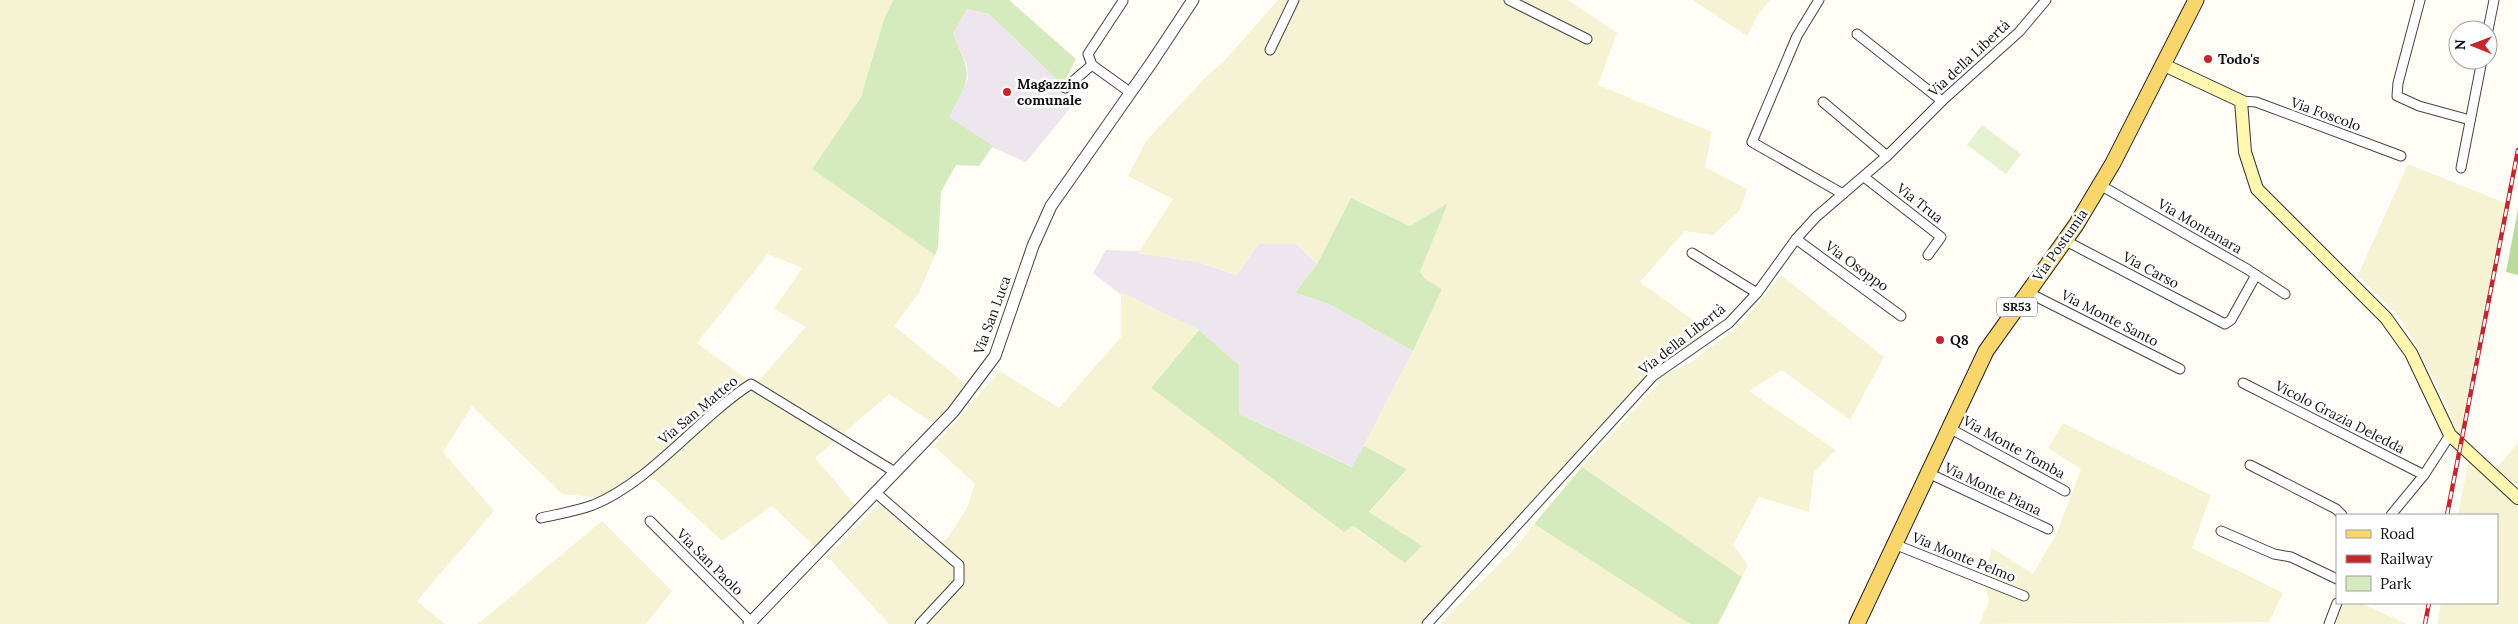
<svg xmlns="http://www.w3.org/2000/svg" width="2518" height="624" viewBox="0 0 2518 624" font-family="Lora,serif">
	<rect width="100%" height="100%" fill="#fffdf5"/>
	<g fill="#eee6ef">
		<polygon points="967,9 989,14 1062,84 1064,81 1072,106 1026,162 991,147 948,117 968,79 967,65 953,34"/>
		<polygon points="1258,244 1297,244 1317,264 1295,293 1329,304 1413,351 1353,467 1239,414 1239,365 1199,330 1121,293 1121,295 1093,273 1106,250 1139,251 1138,253 1198,262 1237,275"/>
	</g>
	<g fill="#f6f3d4" fill-rule="evenodd">
		<path d="M0,0H893L884,19L861,97L812,169L935,255L919,293L894,326L967,385L933,423L889,394L815,458L855,505L815,547L772,506L722,541L647,472L614,499L562,494L472,406L443,452L494,511L417,601L445,624H0ZM768,254L802,268L774,309L806,327L755,385L697,343Z"/>
		<polygon points="1278,0 1568,0 1617,33 1598,85 1712,132 1705,167 1747,189 1740,210 1713,235 1685,231 1640,282 1711,333 1683,352 1660,362 1469,576 1422,624 889,624 828,557 882,500 921,544 946,540 967,508 975,484 934,446 1000,371 1059,408 1121,337 1121,292 1199,330 1151,388 1405,563 1421,546 1369,513 1407,469 1364,446 1413,351 1442,289 1425,279 1420,272 1448,203 1410,226 1351,198 1317,264 1297,244 1258,244 1237,275 1198,262 1138,253 1173,199 1128,176 1146,141 1204,79 1226,59"/>
		<polygon points="1693,0 1770,0 1758,15 1747,36"/>
		<polygon points="2408,164 2505,203 2459,438 2448,409 2413,339 2397,314 2358,275"/>
		<polygon points="1781,275 1884,357 1850,420 1782,370 1749,391 1836,450 1814,472 1809,512 1759,497 1733,545 1748,565 1742,577 1582,467 1668,373 1690,363 1739,327"/>
		<polygon points="2063,423 2211,495 2192,548 2283,593 2269,622 1979,624 1989,602 1984,580 1992,548 2033,574 2057,533 2081,469 2048,448"/>
		<polygon points="2518,443 2518,485 2495,470"/>
		<polygon points="2469,458 2518,503 2518,624 2437,624 2441,603 2497,603 2497,515 2458,515"/>
		<polygon points="602,521 672,591 646,624 478,624"/>
		<polygon points="1534,524 1690,624 1440,624 1517,546"/>
		<polygon points="2342,603 2360,603 2407,624 2336,624"/>
	</g>
	<g fill="#d5ebbd">
		<path d="M893,0H1009L1076,59L1063,85L989,14L967,9L953,34C973,79 971,74 949,117L993,146L979,166L956,165L941,192L938,248L935,255L812,169L861,97L884,19Z"/>
		<polygon points="1351,198 1410,226 1448,203 1420,272 1425,279 1442,289 1413,351 1329,304 1295,293 1317,264"/>
		<polygon points="1199,330 1239,365 1239,414 1352,467 1364,446 1407,469 1369,512 1422,546 1405,563 1353,526 1344,532 1151,388"/>
		<polygon points="1582,467 1742,577 1718,624 1690,624 1534,524"/>
	</g>
	<polygon fill="#b9dc9c" points="2518,209 2518,275 2506,272"/>
	<polygon fill="#e6f2cf" points="1982,125 2021,154 2006,174 1967,145"/>
	<g fill="none" stroke-linecap="round" stroke-linejoin="round">
		<g stroke="#444" stroke-width="11">
			<g id="minor">
				<polyline points="1509,0 1587,39"/>
				<polyline points="1819,0 1797,36 1752,142 1843,194"/>
				<polyline points="2420,0 2398,83 2397,96 2419,106 2470,120"/>
				<polyline points="1123,1 1088,54 1092,65 1131,93"/>
				<polyline points="2488,30 2494,0"/>
				<polyline points="1857,34 1942,101"/>
				<polyline points="1270,50 1294,0"/>
				<polyline points="1065,88 1092,65"/>
				<polyline points="2241,101 2256,102 2401,156"/>
				<polyline points="1823,102 1887,156"/>
				<polyline points="2461,168 2482,60"/>
				<polyline points="1864,177 1941,237 1928,255"/>
				<polyline points="2100,185 2247,269 2285,294"/>
				<polyline points="1796,239 1901,316"/>
				<polyline points="2064,240 2225,324 2231,320 2256,275"/>
				<polyline points="1692,253 1757,293"/>
				<polyline points="2027,292 2180,369"/>
				<polyline points="2243,383 2424,475"/>
				<polyline points="1949,428 2065,491"/>
				<polyline points="2250,465 2336,509 2342,515"/>
				<polyline points="1928,473 2048,529"/>
				<polyline points="875,492 959,565 959,582 920,624"/>
				<polyline points="2391,515 2424,475 2450,435"/>
				<path d="M541,518C558,514 577,511 593,505C652,481 698,418 751,384L895,472"/>
				<polyline points="650,521 751,622"/>
				<polyline points="2221,531 2274,554 2291,557 2337,579"/>
				<polyline points="1894,544 2024,596"/>
				<polyline points="1427,624 1653,376 1729,323 1757,293 1796,239 1816,217 1887,156 1942,101 2019,32 2046,0"/>
				<polyline points="2329,624 2337,603"/>
			</g>
		</g>
		<g stroke="#444" stroke-width="13">
			<polyline id="tertiary" points="749,624 953,412 995,356 1033,246 1051,206 1152,62 1193,0"/>
		</g>
		<g stroke="#333" stroke-width="14">
			<polyline id="secondary" points="2164,65 2241,101 2245,152 2257,189 2386,318 2411,353 2450,435 2518,498"/>
		</g>
		<g stroke="#222" stroke-width="17">
			<polyline id="primary" points="1857,624 1986,351 2076,225 2113,163 2196,0"/>
		</g>
		<use href="#minor" stroke="#fff" stroke-width="9"/>
		<use href="#tertiary" stroke="#fff" stroke-width="11"/>
		<use href="#secondary" stroke="#fff6b0" stroke-width="12"/>
		<use href="#primary" stroke="#f9d66b" stroke-width="15"/>
		<g stroke="#c4262e" stroke-width="4.5">
			<g id="rail">
				<polyline points="2447,515 2518,150"/>
				<polyline points="2425,624 2429,603"/>
			</g>
		</g>
		<use href="#rail" stroke="#fff" stroke-width="2.5" stroke-dasharray="8" stroke-linecap="butt"/>
	</g>
	<g fill="#c4262e" stroke="#fff" stroke-width="2">
		<circle cx="2208" cy="59" r="5"/>
		<circle cx="1007" cy="92" r="5"/>
		<circle cx="1940" cy="340" r="5"/>
	</g>
	<g text-anchor="middle" stroke-width="5" stroke-linejoin="round" paint-order="stroke">
		<rect fill="#fff" stroke="#585858" stroke-width="1" x="1997" y="297.5" width="40" height="19" rx="4"/>
		<g font-size="12" font-weight="bold" fill="#111">
			<text x="2017" y="311">SR53</text>
		</g>
		<g font-size="14" fill="#111" stroke="#fff">
			<text transform="translate(1969 58) rotate(-43)" y="5">Via della Libertà</text>
			<text transform="translate(2326 114) rotate(20)" y="5">Via Foscolo</text>
			<text transform="translate(1920 203) rotate(38)" y="5">Via Trua</text>
			<text transform="translate(2200 226) rotate(30)" y="5">Via Montanara</text>
			<text transform="translate(2060 245) rotate(-55)" y="5">Via Postumia</text>
			<text transform="translate(1857 266) rotate(36)" y="5">Via Osoppo</text>
			<text transform="translate(2151 270) rotate(28)" y="5">Via Carso</text>
			<text transform="translate(992 315) rotate(-70)" y="5">Via San Luca</text>
			<text transform="translate(2110 318) rotate(27)" y="5">Via Monte Santo</text>
			<text transform="translate(1682 339) rotate(-38)" y="5">Via della Libertà</text>
			<text transform="translate(698 410) rotate(-40)" y="5">Via San Matteo</text>
			<text transform="translate(2340 417) rotate(27)" y="5">Vicolo Grazia Deledda</text>
			<text transform="translate(2014 447) rotate(29)" y="5">Via Monte Tomba</text>
			<text transform="translate(1993 489) rotate(25)" y="5">Via Monte Piana</text>
			<text transform="translate(1964 557) rotate(22)" y="5">Via Monte Pelmo</text>
			<text transform="translate(710 562) rotate(45)" y="5">Via San Paolo</text>
		</g>
		<g font-size="14" font-weight="bold" fill="#111" stroke="#fff" text-anchor="start">
			<text x="2218" y="64">Todo's</text>
			<text x="1017" y="89">Magazzino<tspan x="1017" dy="16">comunale</tspan></text>
			<text x="1950" y="345">Q8</text>
		</g>
	</g>
	<rect x="2336" y="514" width="162" height="90" fill="#ffffff" stroke="#a0a0a0"/>
	<rect x="2346" y="530" width="25" height="8" fill="#f9d66b" stroke="#a0a0a0"/>
	<text x="2380" y="539" font-size="15" fill="#111111">Road</text>
	<rect x="2346" y="555" width="25" height="8" fill="#c4262e" stroke="#a0a0a0"/>
	<text x="2380" y="564" font-size="15" fill="#111111">Railway</text>
	<rect x="2346" y="576" width="25" height="15" fill="#d5ebbd" stroke="#a0a0a0"/>
	<text x="2380" y="589" font-size="15" fill="#111111">Park</text>
	<g transform="translate(2473 45) rotate(271)"><circle r="24" fill="#ffffff" stroke="#a0a0a0"/>
	<path d="M0-4L9 19L0 12L-9 19Z" fill="#c4262e"/>
	<text y="-8" font-size="14" font-weight="bold" text-anchor="middle" fill="#111111">N</text>
	</g>
</svg>
